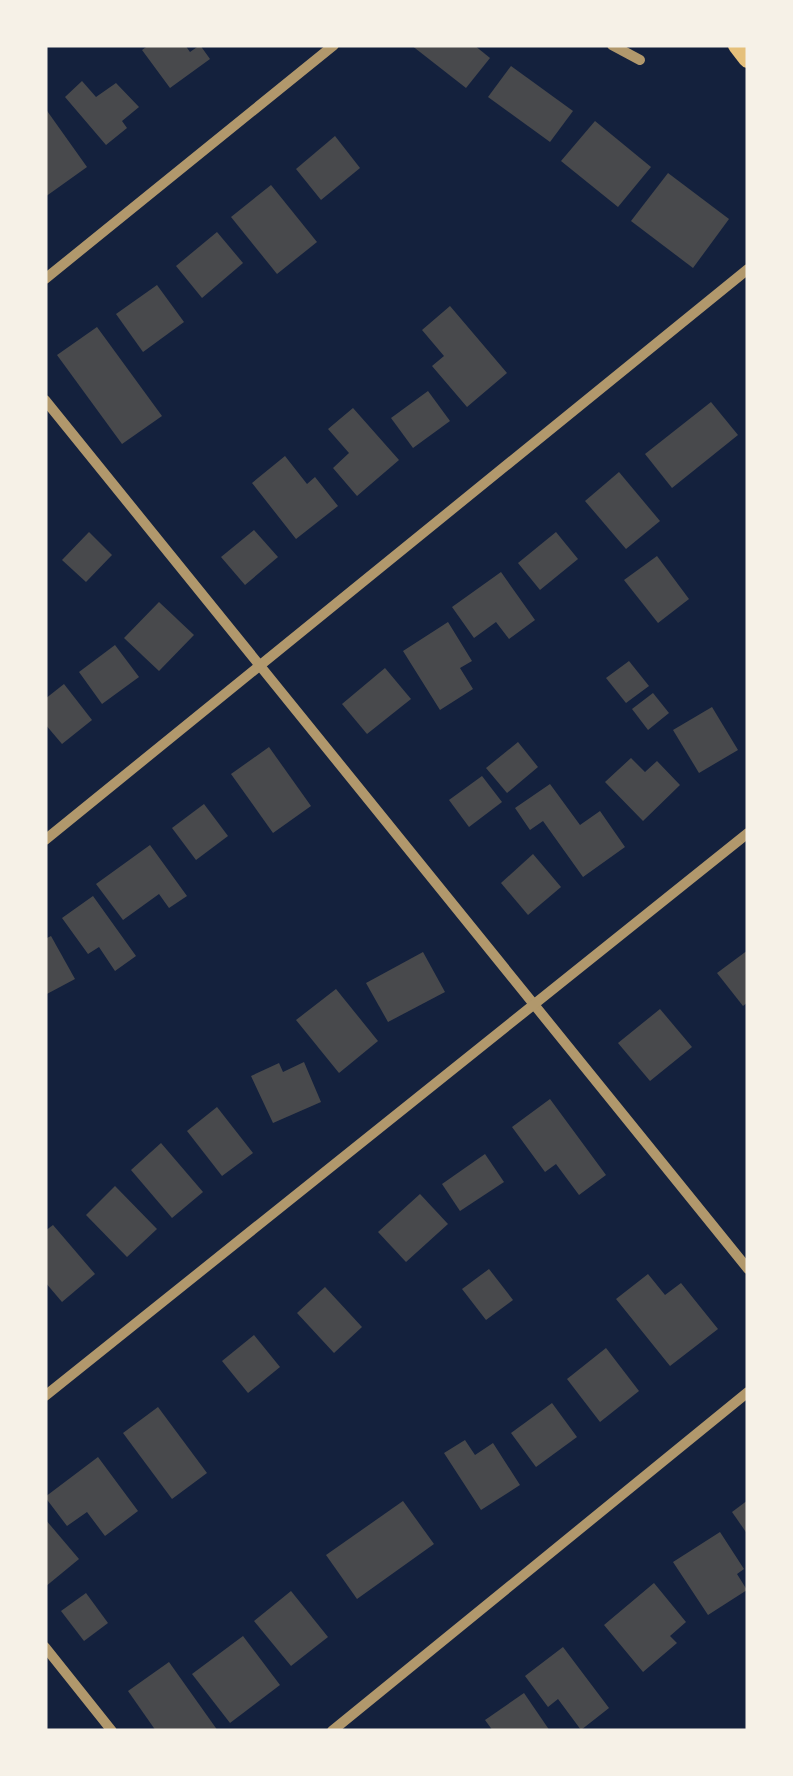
<svg xmlns="http://www.w3.org/2000/svg" width="793" height="1776" viewBox="0 0 793 1776" font-family="'Exo 2',sans-serif">
	<rect width="100%" height="100%" fill="#14213d"/>
	<g fill="#48494c">
		<polygon points="149,45 185,45 190,52 200,45 210,59 170,88 142,50"/>
		<polygon points="411,45 474,45 490,58 466,88"/>
		<polygon points="511,66 573,111 550,142 488,97"/>
		<polygon points="82,81 96,97 116,83 139,107 122,121 127,128 106,145 65,97"/>
		<polygon points="45,108 87,167 45,197"/>
		<polygon points="595,121 651,167 618,207 561,161"/>
		<polygon points="335,136 360,168 321,200 296,169"/>
		<polygon points="668,173 729,219 693,268 631,221"/>
		<polygon points="271,185 317,242 277,274 231,217"/>
		<polygon points="217,232 243,263 202,298 176,266"/>
		<polygon points="157,285 184,322 143,352 116,314"/>
		<polygon points="450,306 507,373 467,407 432,366 444,356 422,330"/>
		<polygon points="97,327 162,416 122,444 57,355"/>
		<polygon points="428,391 450,421 413,448 391,418"/>
		<polygon points="711,402 738,435 672,488 645,454"/>
		<polygon points="353,408 399,460 357,496 333,468 349,453 328,429"/>
		<polygon points="285,456 307,484 315,477 338,506 296,539 252,483"/>
		<polygon points="619,472 660,521 626,549 585,501"/>
		<polygon points="254,530 278,557 245,585 221,557"/>
		<polygon points="89,532 112,555 86,582 62,560"/>
		<polygon points="556,532 578,559 540,590 518,563"/>
		<polygon points="657,556 689,599 658,623 624,580"/>
		<polygon points="501,572 535,620 509,639 496,622 474,638 452,607"/>
		<polygon points="159,602 194,635 159,671 124,638"/>
		<polygon points="448,622 472,661 460,668 473,689 440,710 403,651"/>
		<polygon points="115,645 139,677 102,704 79,672"/>
		<polygon points="629,661 649,686 626,703 606,678"/>
		<polygon points="385,668 411,699 367,734 342,704"/>
		<polygon points="64,684 92,720 62,744 45,724 45,699"/>
		<polygon points="653,693 669,713 648,730 632,709"/>
		<polygon points="712,707 738,750 699,773 673,730"/>
		<polygon points="518,742 538,767 507,793 486,768"/>
		<polygon points="269,747 311,806 273,833 231,774"/>
		<polygon points="631,758 645,772 657,761 680,785 643,821 605,782"/>
		<polygon points="482,776 502,802 469,827 449,800"/>
		<polygon points="550,784 580,825 600,811 625,847 583,877 543,821 530,830 515,808"/>
		<polygon points="204,804 228,836 196,860 172,828"/>
		<polygon points="150,845 187,896 169,908 159,894 123,920 96,884"/>
		<polygon points="533,854 561,887 528,915 501,883"/>
		<polygon points="93,896 136,956 115,971 99,947 88,954 62,918"/>
		<polygon points="51,936 75,979 45,995 45,939"/>
		<polygon points="748,950 748,1002 743,1006 717,973"/>
		<polygon points="423,952 445,992 388,1022 366,983"/>
		<polygon points="336,989 378,1041 339,1073 296,1020"/>
		<polygon points="660,1009 692,1047 650,1081 618,1043"/>
		<polygon points="304,1062 321,1102 273,1123 251,1076 279,1063 283,1072"/>
		<polygon points="550,1099 606,1175 579,1195 556,1164 545,1172 512,1127"/>
		<polygon points="217,1107 253,1153 222,1176 187,1131"/>
		<polygon points="161,1143 203,1192 172,1218 131,1170"/>
		<polygon points="485,1154 504,1182 460,1211 442,1184"/>
		<polygon points="115,1186 157,1229 127,1257 86,1215"/>
		<polygon points="420,1194 448,1224 406,1262 378,1232"/>
		<polygon points="53,1225 95,1274 62,1302 45,1282 45,1231"/>
		<polygon points="489,1269 513,1300 486,1320 462,1289"/>
		<polygon points="648,1274 665,1295 681,1283 718,1329 670,1366 616,1299"/>
		<polygon points="325,1287 362,1327 334,1353 297,1313"/>
		<polygon points="254,1335 280,1367 248,1393 222,1361"/>
		<polygon points="606,1348 639,1391 600,1422 567,1379"/>
		<polygon points="552,1403 577,1437 536,1467 511,1433"/>
		<polygon points="158,1407 207,1473 172,1499 123,1433"/>
		<polygon points="465,1440 475,1455 493,1443 520,1485 481,1510 444,1453"/>
		<polygon points="98,1457 138,1511 105,1536 87,1512 67,1526 45,1497"/>
		<polygon points="748,1500 748,1535 732,1512"/>
		<polygon points="403,1501 434,1544 357,1599 326,1555"/>
		<polygon points="45,1519 79,1559 45,1587"/>
		<polygon points="720,1532 744,1569 737,1574 747,1590 708,1615 673,1562"/>
		<polygon points="654,1583 686,1622 670,1636 677,1643 643,1672 604,1625"/>
		<polygon points="291,1591 328,1637 291,1666 254,1621"/>
		<polygon points="86,1593 108,1623 84,1641 61,1611"/>
		<polygon points="243,1636 280,1685 230,1723 192,1674"/>
		<polygon points="563,1647 609,1708 581,1730 558,1699 548,1707 525,1676"/>
		<polygon points="169,1662 218,1731 156,1731 128,1691"/>
		<polygon points="524,1693 550,1731 493,1731 485,1720"/>
	</g>
	<g fill="none" stroke-linecap="round" stroke-linejoin="round">
		<g stroke="#b1986c" stroke-width="10">
			<polyline points="612,45 640,60"/>
			<polyline points="45,279 334,45"/>
			<polyline points="45,400 748,1269"/>
			<polyline points="45,840 748,269"/>
			<polyline points="45,1396 748,833"/>
			<polyline points="45,1647 112,1731"/>
			<polyline points="332,1731 748,1392"/>
		</g>
		<polyline stroke="#e5c07b" stroke-width="20" points="738,45 748,58"/>
	</g>
	<rect width="793" height="1776" fill="none" stroke="#f6f1e7" stroke-width="95"/>
</svg>
